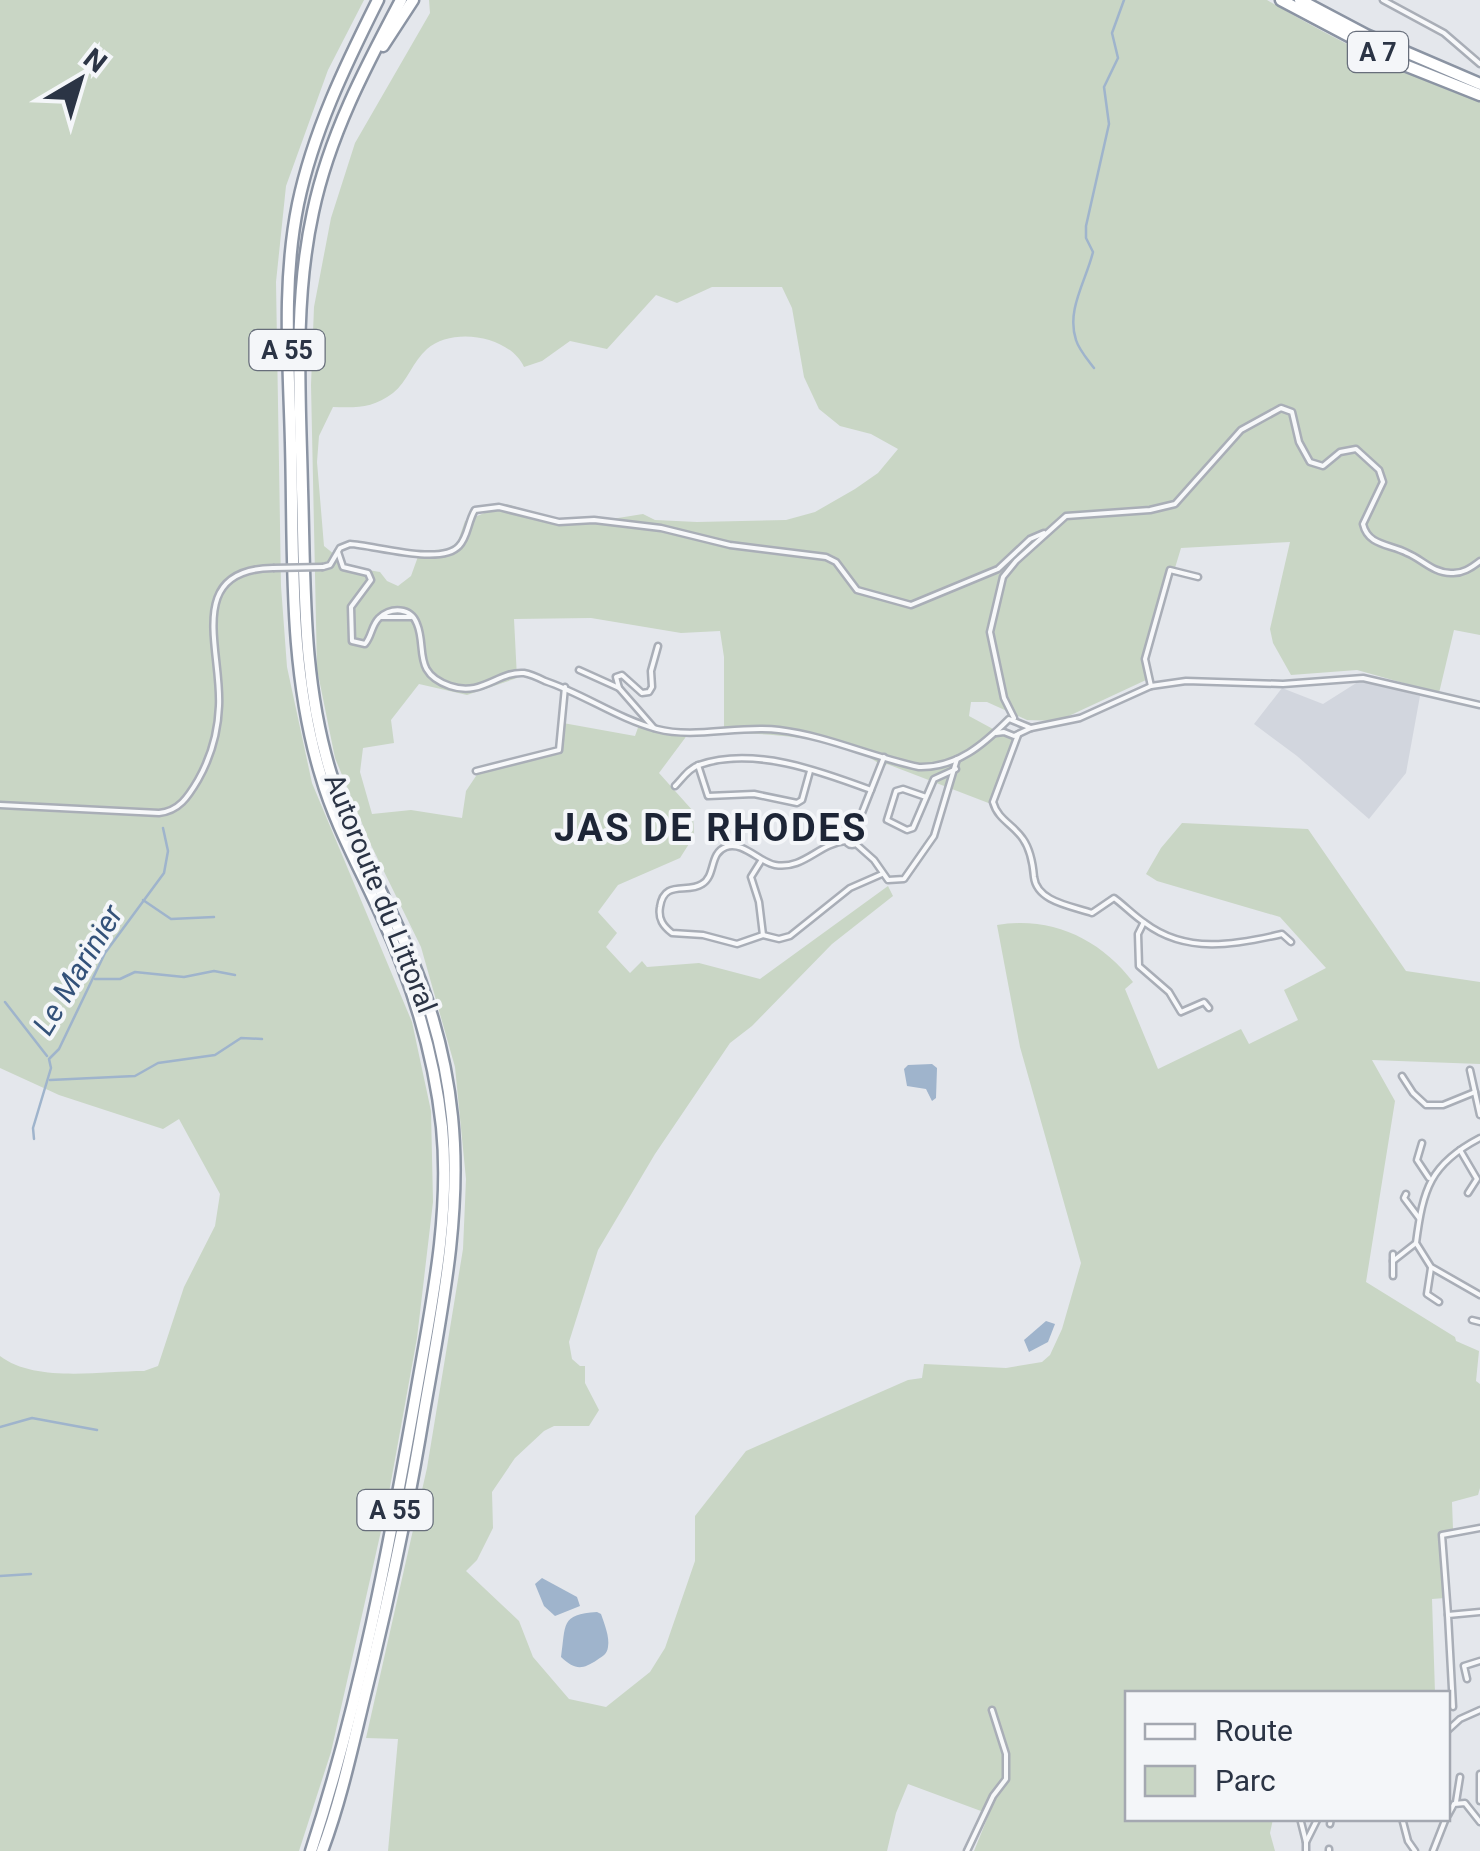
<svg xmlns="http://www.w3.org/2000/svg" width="1480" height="1851" viewBox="0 0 1480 1851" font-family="Roboto,sans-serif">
	<rect width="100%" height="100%" fill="#e4e7ec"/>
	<polygon fill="#d2d6de" points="1361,680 1420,696 1406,773 1369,819 1297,756 1254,724 1282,688 1323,704"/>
	<g fill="#c9d6c5" fill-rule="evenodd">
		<path d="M0,0H364L328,70L286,186L276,282L281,586L287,667L312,783L412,1022L431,1111L433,1202L417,1338L386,1509L331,1752L299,1851H0V1356C35,1383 101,1371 144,1371L158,1366L184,1287L215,1226L220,1194L179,1119L163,1129L59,1095L0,1068Z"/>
		<path d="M429,0H1267C1335,40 1405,75 1480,102V635L1454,630L1439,693L1357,670L1291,675L1273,643L1270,629L1290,542L1181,548L1146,664V680L1058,721L1027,720L987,702H971L969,716L1015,741L991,804L887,764L883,767C852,738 768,733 724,733V657L720,631L681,633L591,618L514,619L517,678L467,695L419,684L391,720L394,743L363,748L360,772L372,814L411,810L462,818L466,791L478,773L562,753L563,723L635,736L640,722L657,729L691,730L659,773L693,811L694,836L680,858L618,885L598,912L617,933L606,947L630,973L642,961L647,967L699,963L760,979L888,886L893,896L832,944L752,1026L730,1043L655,1154L598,1250L569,1342L572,1359L580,1366H585V1383L599,1410L589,1426H554L544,1431L515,1458L492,1492L493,1528L477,1560L466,1571L519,1621L533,1657L569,1699L606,1707L650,1672L665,1648L695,1561V1516L746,1451L908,1380L922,1378L924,1364L1006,1368L1042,1362L1050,1355L1062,1329L1081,1263L1020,1047L997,925C1052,916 1100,939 1133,982L1125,989L1158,1069L1241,1029L1249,1044L1298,1020L1284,990L1326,968L1280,917L1157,881L1146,874L1161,848L1182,823L1308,829L1406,971L1480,982V1064L1372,1060L1395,1101L1366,1282L1455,1337L1456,1341L1479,1351L1476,1381L1480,1384V1488L1478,1495L1452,1502L1453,1529L1441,1533L1445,1598L1432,1599L1435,1693L1128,1694V1818L1273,1819L1270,1833L1275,1851H974L989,1814L908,1784L896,1813L887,1851H388L398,1739L366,1738L427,1468L463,1249L466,1179L455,1067L421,947L371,845L335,758L317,669L311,385L314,307L331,218L355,143L430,13ZM712,287H782L792,308L804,377L819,409L840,426L871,434L898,449L878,473L855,489L815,512L786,520L697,522L655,520L643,514L618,518H553L506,504L465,521L458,541L449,549L420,551L411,576L398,586L387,581L380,572L350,567L324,546L317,462L319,436L333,407C357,408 373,408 393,393C407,382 413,361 427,349C453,326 510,336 524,367L542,361L570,341L607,349L656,295L677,303Z"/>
	</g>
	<g fill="#9fb4cc">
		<polygon points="932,1064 937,1068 936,1098 932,1101 926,1089 907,1086 904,1069 908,1065"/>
		<polygon points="1046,1321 1055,1324 1048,1342 1029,1352 1024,1340"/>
		<polygon points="542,1578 577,1597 580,1606 555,1616 544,1606 535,1584"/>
		<path d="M597,1612L601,1614C604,1623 610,1637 608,1647C607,1654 603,1656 597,1660C582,1670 575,1670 561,1657C566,1625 560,1614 597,1612Z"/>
	</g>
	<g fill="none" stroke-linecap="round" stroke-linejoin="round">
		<g stroke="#9fb4cc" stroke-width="2.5">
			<path d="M1094,368C1088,360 1079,350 1076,340C1066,310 1086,281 1093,252L1086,238V226L1109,124L1104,87L1118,58L1112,33L1124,0"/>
			<polyline points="143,900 171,919 214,917"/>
			<polyline points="95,979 120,979 135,972 184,977 214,971 235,975"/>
			<polyline points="5,1002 47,1056"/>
			<polyline points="50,1080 135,1076 158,1063 215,1055 241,1038 262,1039"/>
			<polyline points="34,1139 33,1128 51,1068 49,1059 59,1049 105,953 164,873 168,851 163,828"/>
			<polyline points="0,1427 32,1418 97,1430"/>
			<polyline points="0,1576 31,1574"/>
		</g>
		<g stroke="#a9aeb7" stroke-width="9">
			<g id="street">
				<polyline points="1383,0 1444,33 1480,64"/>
				<path d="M338,552L343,567L368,573L371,580L351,607L352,641L365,644C372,636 371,626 379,618C391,607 411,607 417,624C427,648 412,673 450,686C482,697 498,671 524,673C530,674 539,678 545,681C584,694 618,719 657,729C695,739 739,725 779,730C828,736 871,757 919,767C957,768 984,744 1009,719L1031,728"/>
				<path d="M323,567L330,565L340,548L350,544C374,545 441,566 459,546C468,537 468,521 475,510L499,507L559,522L594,520L661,528L730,545L826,557L836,562L857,590L911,605L998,569L1030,539L1044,533"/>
				<polyline points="381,617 411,617"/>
				<polyline points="579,670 619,688"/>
				<polyline points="1151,686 1145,659 1170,570 1198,577"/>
				<path d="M1014,718L1004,698L990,632L1003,577L1016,561L1066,516L1150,510L1175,504L1241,430L1281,408L1292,412L1299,442L1310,462L1323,466L1340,452L1356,449L1379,470L1383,482L1363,524C1368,546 1390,544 1407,553C1422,559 1433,573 1451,573C1462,574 1471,568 1480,561"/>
				<polyline points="654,728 619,688 616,677 622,675 642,693 649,692 652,687 651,671 658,646"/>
				<polyline points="996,733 1004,732 1014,736 1031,728 1080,718 1151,686 1186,681 1283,684 1363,678 1480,705"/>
				<path d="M1018,735L993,802C998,820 1013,824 1023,839C1030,849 1033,865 1034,877C1037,902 1072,906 1092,913L1114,898C1125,906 1134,916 1145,923C1186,954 1235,945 1282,934L1291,942"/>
				<polyline points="698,765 708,796 754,794 797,803 802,800 810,771"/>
				<polyline points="476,771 559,750 565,687"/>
				<path d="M675,786C682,779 689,768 699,765C753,746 820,771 871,790"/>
				<polyline points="926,797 903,789 896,791 887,820 907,830 913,828 934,779 956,769"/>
				<path d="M0,805L159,813C179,811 188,797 198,780C211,757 218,732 219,706C222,651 184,569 273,568"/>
				<circle cx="852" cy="839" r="6"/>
				<polyline points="854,833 884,757"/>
				<path d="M846,841C819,843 804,870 775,865C759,862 743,841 726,847C709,853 716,876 702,884C687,894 664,879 660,907C658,919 663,926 672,933L703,935L737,944L763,935L779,939L790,936L850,888L882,874"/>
				<polyline points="856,844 874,860 888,880 904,879 934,836 957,759"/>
				<polyline points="761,861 751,877 759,902 763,935"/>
				<polyline points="1143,924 1138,934 1139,966 1169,992 1181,1012 1204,1002 1209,1008"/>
				<polyline points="1470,1070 1480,1115"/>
				<polyline points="1402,1076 1413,1093 1426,1105 1443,1105 1475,1092"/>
				<path d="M1480,1138C1430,1164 1423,1189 1416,1243L1431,1267L1480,1295"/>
				<polyline points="1422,1143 1417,1160 1429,1178"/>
				<polyline points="1460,1150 1477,1179 1468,1193"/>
				<polyline points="1406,1194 1404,1198 1419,1218"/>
				<polyline points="1393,1254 1393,1276"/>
				<polyline points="1393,1261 1416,1243"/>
				<polyline points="1431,1268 1427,1294 1439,1302"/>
				<polyline points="1472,1320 1480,1322"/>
				<polyline points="1448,1615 1442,1535 1480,1528"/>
				<polyline points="1467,1679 1464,1666 1480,1661"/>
				<polyline points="1453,1707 1448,1615 1480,1612"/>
				<polyline points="1448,1730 1460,1719 1480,1710"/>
				<polyline points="1480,1774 1480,1801"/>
				<polyline points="1456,1802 1460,1777"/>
				<polyline points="1448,1815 1454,1804 1465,1803 1480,1822"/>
				<polyline points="1300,1818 1306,1842"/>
				<polyline points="1402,1818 1408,1841 1415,1851"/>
				<polyline points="1330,1824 1331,1818"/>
				<polyline points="1329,1849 1329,1851"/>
				<polyline points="967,1851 993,1796 1006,1779 1006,1754 992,1710"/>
				<polyline points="1306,1851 1306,1842 1318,1818"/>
				<polyline points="1433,1851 1446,1818"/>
			</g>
		</g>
		<g stroke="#8b94a3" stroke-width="15">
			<g id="highway">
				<polyline points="1281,0 1402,64 1480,95"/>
				<polyline points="1300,0 1366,35 1480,84"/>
				<polyline points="383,46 413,0"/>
				<path d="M311,1851C360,1702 389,1547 416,1394C431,1307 451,1216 442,1127C434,1053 413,985 382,917C361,870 335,825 321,776C288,668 294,555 291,443C289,364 282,283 298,204C313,132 345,66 378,0"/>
				<path d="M322,1851C340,1803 351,1753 363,1703C387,1607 408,1510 424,1412C441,1314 462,1216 452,1117C446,1056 429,997 404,941C380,886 349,832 331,774C302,681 305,586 302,489C300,397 293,303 313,212C329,136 365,68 401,0"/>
			</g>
		</g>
		<use href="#street" stroke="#f7f8fa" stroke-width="4"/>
		<use href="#highway" stroke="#fff" stroke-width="10"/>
		<g stroke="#a9aeb7" stroke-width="9" stroke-linecap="butt">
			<polyline id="street-bridge" points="273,568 323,567"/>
		</g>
		<use href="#street-bridge" stroke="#f7f8fa" stroke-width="4"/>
	</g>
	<g text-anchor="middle" stroke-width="8" stroke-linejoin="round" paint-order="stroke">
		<g fill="#f4f6f9" stroke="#676e7b" stroke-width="2.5">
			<rect x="1348" y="32" width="60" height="40" rx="8"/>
			<rect x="249.5" y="330" width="75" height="40" rx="8"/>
			<rect x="357.5" y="1490" width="75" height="40" rx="8"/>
		</g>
		<g font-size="25" font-weight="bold" fill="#2b3445">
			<text x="1378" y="61">A 7</text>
			<text x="287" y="359">A 55</text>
			<text x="395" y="1519">A 55</text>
		</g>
		<g font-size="28" fill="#2b3445" stroke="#f4f6f9">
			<text transform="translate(381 893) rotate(68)" y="10">Autoroute du Littoral</text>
		</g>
		<g font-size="30" font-style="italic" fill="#34527a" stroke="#f4f6f9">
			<text transform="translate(78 970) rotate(-59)" y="10">Le Marinier</text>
		</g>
		<g font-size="38" font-weight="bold" letter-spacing="2.5" fill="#1d2536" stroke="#f4f6f9">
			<text x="711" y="841">JAS DE RHODES</text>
		</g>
	</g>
	<rect x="1125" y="1691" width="325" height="130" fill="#f4f6f9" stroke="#a4a8b1" stroke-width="2.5"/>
	<rect x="1145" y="1724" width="50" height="15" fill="#f7f8fa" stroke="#a4a8b1" stroke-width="2.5"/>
	<text x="1215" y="1741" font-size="30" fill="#2b3445">Route</text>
	<rect x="1145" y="1766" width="50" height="30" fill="#c9d6c5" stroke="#a4a8b1" stroke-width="2.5"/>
	<text x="1215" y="1791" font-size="30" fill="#2b3445">Parc</text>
	<g transform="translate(80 80) rotate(38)" stroke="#f4f6f9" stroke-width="8" paint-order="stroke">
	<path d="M0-8L18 38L0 25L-18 38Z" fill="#2b3445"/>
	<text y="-15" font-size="28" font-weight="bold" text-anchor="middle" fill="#2b3445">N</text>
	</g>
</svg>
